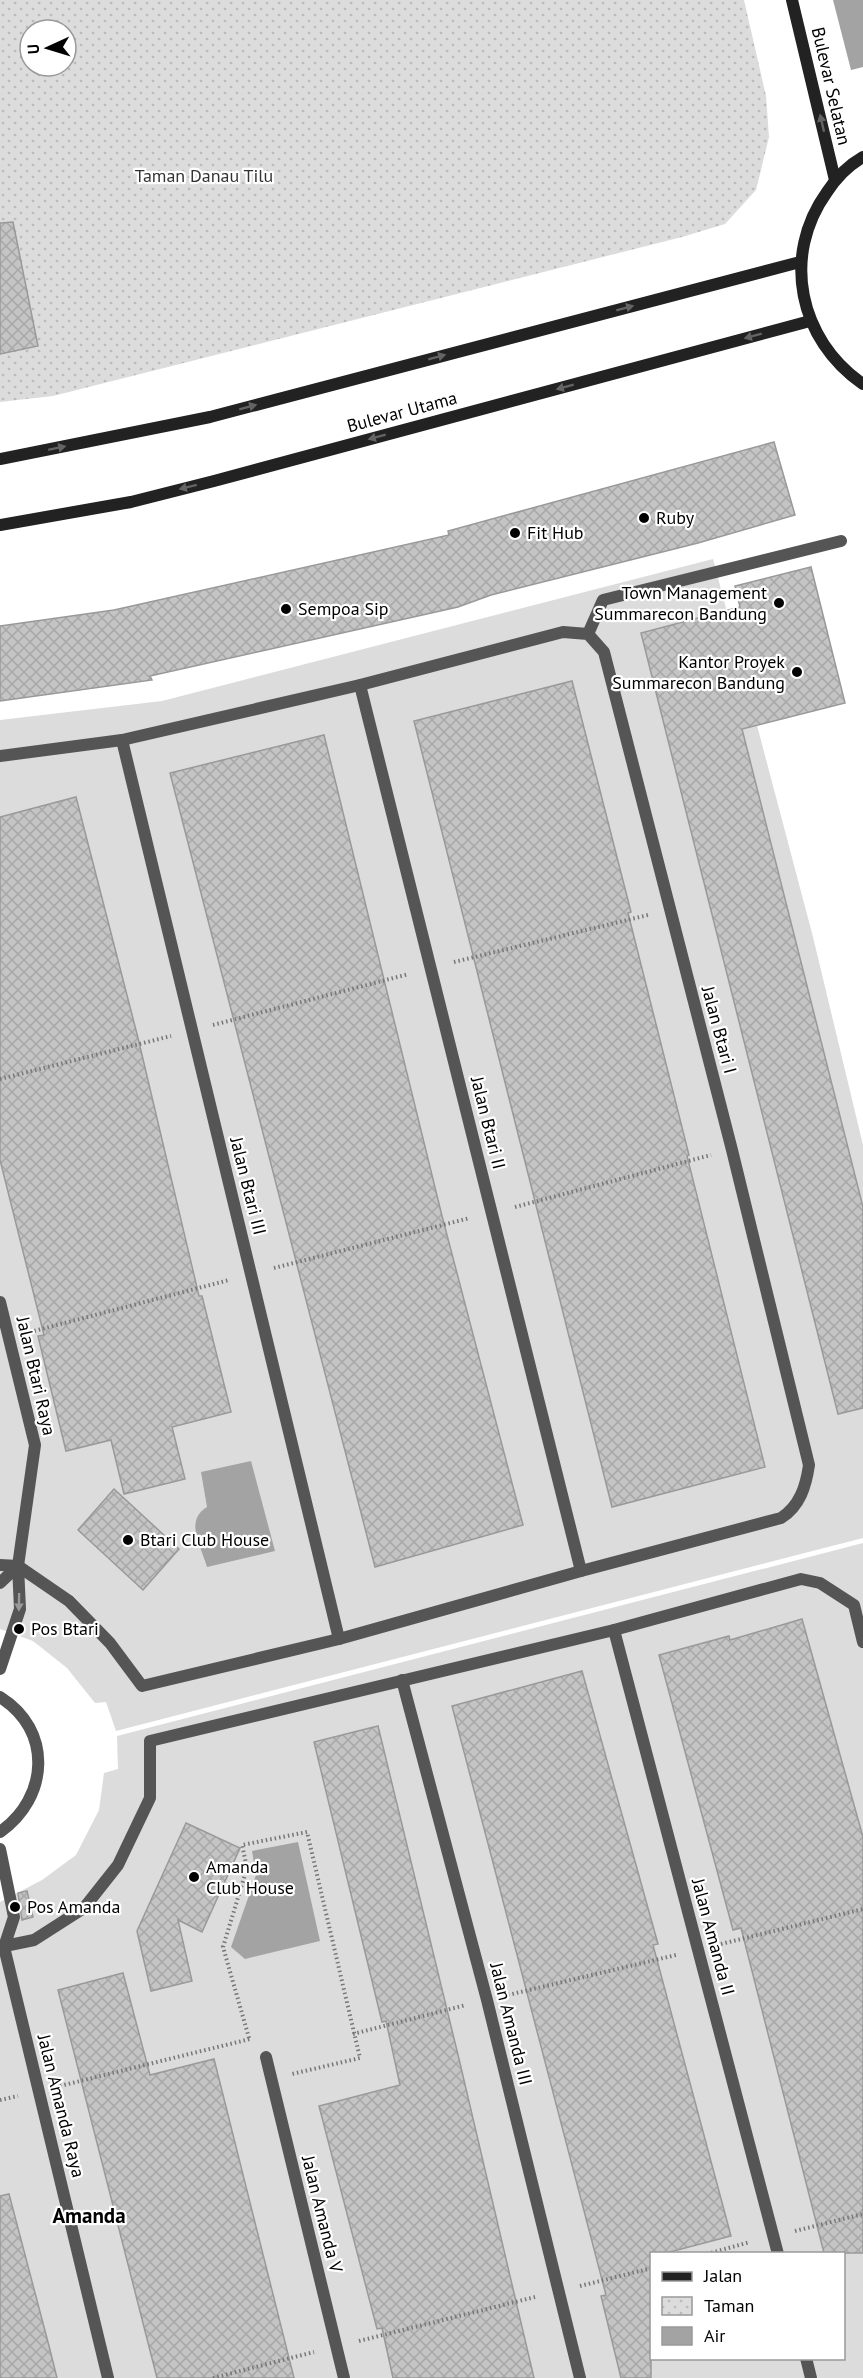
<svg xmlns="http://www.w3.org/2000/svg" width="863" height="2378" viewBox="0 0 863 2378" font-family="'PT Sans',sans-serif">
	<defs>
		<pattern id="park-dots" width="8" height="8" patternUnits="userSpaceOnUse" patternTransform="scale(1.5)"><rect width="8" height="8" fill="#dcdcdc"/><path d="M2 2h.1M6 6h.1" fill="none" stroke="#bbb" stroke-width="1.8" stroke-linecap="round"/></pattern>
		<pattern id="building-cross-hatch" width="8" height="8" patternUnits="userSpaceOnUse" patternTransform="scale(1.5)"><rect width="8" height="8" fill="#c4c4c4"/><path d="M0 0l8 8M0 8l8-8" fill="none" stroke="#a7a7a7"/></pattern>
	</defs>
	<rect width="100%" height="100%" fill="#fff"/>
	<g fill="#dcdcdc" fill-rule="evenodd">
		<polygon points="713,559 813,937 863,1145 863,1538 116,1731 106,1702 95,1703 67,1668 33,1641 0,1629 0,720 162,701"/>
		<path d="M863,1543V2378H0V1902L42,1880L76,1855L99,1810L104,1773L118,1769L117,1736ZM652,2254H844V2358H652Z"/>
	</g>
	<path fill="url(#park-dots)" fill-rule="evenodd" d="M0,0H744L766,96L769,137L756,190L725,224L682,237L53,396L0,402ZM30,30H66V66H30Z"/>
	<g fill="#a3a3a3">
		<polygon points="833,0 863,0 863,67 851,70"/>
		<path d="M251,1461L275,1551L207,1567C201,1546 184,1521 207,1507L201,1472Z"/>
		<polygon points="298,1842 320,1941 245,1959 231,1947 256,1875 252,1851"/>
	</g>
	<g fill="url(#building-cross-hatch)" stroke="#999" stroke-width="1.5">
		<polygon points="13,222 38,346 0,354 0,223"/>
		<polygon points="774,442 795,515 698,543 491,595 458,607 150,676 152,680 0,701 0,626 114,610 449,535 448,531"/>
		<polygon points="811,567 845,703 742,729 863,1207 863,1408 838,1414 641,633 740,607 735,586"/>
		<polygon points="572,681 631,912 628,913 689,1155 687,1156 765,1467 612,1507 414,721"/>
		<polygon points="324,735 442,1216 523,1525 375,1567 170,773"/>
		<polygon points="76,797 138,1038 199,1296 202,1296 231,1412 172,1427 185,1479 124,1494 111,1440 66,1451 38,1336 44,1335 0,1160 0,817"/>
		<polygon points="114,1489 179,1549 143,1590 78,1530"/>
		<polygon points="802,1619 863,1837 863,2253 824,2253 741,1928 733,1930 659,1655 729,1636 730,1640"/>
		<polygon points="582,1671 658,1944 653,1945 731,2236 666,2253 651,2253 651,2378 621,2378 601,2296 606,2295 452,1706"/>
		<polygon points="378,1726 459,2059 534,2378 393,2378 382,2328 377,2329 319,2106 400,2085 386,2021 382,2022 314,1742"/>
		<polygon points="186,1823 240,1848 202,1932 178,1920 192,1981 151,1991 137,1931"/>
		<polygon points="27,1891 33,1917 22,1920 18,1893"/>
		<polygon points="123,1973 150,2075 214,2059 294,2378 157,2378 58,1990"/>
		<polygon points="9,2194 49,2346 57,2378 0,2378 0,2196"/>
	</g>
	<g fill="none" stroke-linecap="round" stroke-linejoin="round">
		<g stroke="#777" stroke-width="4" stroke-dasharray="1.5 3" stroke-linecap="butt">
			<polyline points="454,962 648,915"/>
			<polyline points="213,1025 409,974"/>
			<polyline points="0,1079 171,1036"/>
			<polyline points="515,1207 711,1155"/>
			<polyline points="274,1268 470,1218"/>
			<polyline points="30,1332 229,1280"/>
			<polyline points="721,1944 863,1909"/>
			<polyline points="508,1995 676,1955"/>
			<polyline points="353,2034 466,2005"/>
			<polyline points="249,2038 223,1947 247,1868 242,1845 307,1832 360,2058 292,2074"/>
			<polyline points="60,2086 250,2039"/>
			<polyline points="0,2100 18,2096"/>
			<polyline points="795,2231 863,2214"/>
			<polyline points="707,2254 750,2242"/>
			<polyline points="580,2286 652,2268"/>
			<polyline points="359,2341 535,2297"/>
			<polyline points="213,2378 314,2352"/>
		</g>
		<polyline stroke="#555" stroke-width="12" points="588,634 603,600 841,541"/>
		<g stroke="#555" stroke-width="12">
			<polyline points="360,685 581,1571"/>
			<polyline points="122,740 339,1639"/>
			<path d="M0,756L122,740L360,685L563,632L588,634L604,652L732,1150L809,1465C806,1486 800,1506 781,1518L581,1571L339,1639L142,1686L110,1643L69,1601L18,1566L0,1565"/>
			<polyline points="0,1302 35,1445 18,1566 20,1609 0,1669"/>
			<polyline points="0,1583 18,1566"/>
			<polyline points="614,1630 778,2254"/>
			<polyline points="402,1680 487,2000 580,2378"/>
			<polyline points="0,1849 14,1917 4,1947"/>
			<polyline points="0,1947 34,1940 84,1908 118,1865 150,1798 150,1741 614,1630 801,1579 820,1583 854,1605 863,1642"/>
			<polyline points="4,1947 108,2378"/>
			<polyline points="266,2057 344,2378"/>
			<polyline points="806,2358 811,2378"/>
		</g>
		<path stroke="#555" stroke-width="12" d="M0,1697C53,1730 49,1798 0,1832"/>
		<g stroke="#222" stroke-width="12">
			<polyline points="792,0 835,180"/>
			<path d="M863,157C849,165 836,178 827,192C781,256 799,340 863,384"/>
			<polyline points="0,459 210,417 800,262"/>
			<polyline points="0,525 131,502 214,481 810,321"/>
		</g>
	</g>
	<defs><path id="oneway-solid" d="M-6-.8H1V-3.2L6.5 0L1 3.2V.8H-6Z" transform="scale(1.5)"/></defs>
	<g fill="#646464">
		<use href="#oneway-solid" transform="translate(822 123) rotate(-103)"/>
		<use href="#oneway-solid" transform="translate(625 308) rotate(-15)"/>
		<use href="#oneway-solid" transform="translate(753 336) rotate(165)"/>
		<use href="#oneway-solid" transform="translate(437 357) rotate(-15)"/>
		<use href="#oneway-solid" transform="translate(565 387) rotate(165)"/>
		<use href="#oneway-solid" transform="translate(248 407) rotate(-15)"/>
		<use href="#oneway-solid" transform="translate(377 437) rotate(165)"/>
		<use href="#oneway-solid" transform="translate(57 448) rotate(-12)"/>
		<use href="#oneway-solid" transform="translate(188 487) rotate(166)"/>
	</g>
	<use fill="#999" href="#oneway-solid" transform="translate(19 1602) rotate(91)"/>
	<g fill="#000" stroke="#fff" stroke-width="2">
		<circle cx="644" cy="518" r="6"/>
		<circle cx="515" cy="533" r="6"/>
		<circle cx="779" cy="603" r="6"/>
		<circle cx="286" cy="609" r="6"/>
		<circle cx="797" cy="672" r="6"/>
		<circle cx="128" cy="1540" r="6"/>
		<circle cx="19" cy="1629" r="6"/>
		<circle cx="194" cy="1877" r="6"/>
		<circle cx="15" cy="1907" r="6"/>
	</g>
	<g text-anchor="middle" stroke-width="4.5" stroke-linejoin="round" paint-order="stroke">
		<g font-size="18" fill="#000" stroke="#fff">
			<text transform="translate(831 86) rotate(77)" y="6">Bulevar Selatan</text>
			<text transform="translate(402 412) rotate(-15)" y="6">Bulevar Utama</text>
			<text transform="translate(719 1030) rotate(75)" y="6">Jalan Btari I</text>
			<text transform="translate(488 1123) rotate(76)" y="6">Jalan Btari II</text>
			<text transform="translate(248 1186) rotate(76)" y="6">Jalan Btari III</text>
			<text transform="translate(36 1376) rotate(77)" y="6">Jalan Btari Raya</text>
			<text transform="translate(713 1937) rotate(75)" y="6">Jalan Amanda II</text>
			<text transform="translate(511 2024) rotate(76)" y="6">Jalan Amanda III</text>
			<text transform="translate(61 2106) rotate(76)" y="6">Jalan Amanda Raya</text>
			<text transform="translate(322 2214) rotate(76)" y="6">Jalan Amanda V</text>
		</g>
		<g font-size="18" fill="#333" stroke="#fff">
			<text x="204" y="182">Taman Danau Tilu</text>
		</g>
		<g font-size="18" fill="#000" stroke="#fff" text-anchor="start">
			<text x="656" y="524">Ruby</text>
			<text x="527" y="539">Fit Hub</text>
			<text x="767" y="599" text-anchor="end">Town Management<tspan x="767" dy="21">Summarecon Bandung</tspan></text>
			<text x="298" y="615">Sempoa Sip</text>
			<text x="785" y="668" text-anchor="end">Kantor Proyek<tspan x="785" dy="21">Summarecon Bandung</tspan></text>
			<text x="140" y="1546">Btari Club House</text>
			<text x="31" y="1635">Pos Btari</text>
			<text x="206" y="1873">Amanda<tspan x="206" dy="21">Club House</tspan></text>
			<text x="27" y="1913">Pos Amanda</text>
		</g>
		<g font-size="21" font-weight="bold" fill="#000" stroke="#fff">
			<text x="89" y="2223">Amanda</text>
		</g>
	</g>
	<rect x="650" y="2252" width="195" height="108" fill="#ffffff" stroke="#999999" stroke-width="1.5"/>
	<rect x="662" y="2272" width="30" height="9" fill="#222222" stroke="#999999" stroke-width="1.5"/>
	<text x="704" y="2282" font-size="18" fill="#000000">Jalan</text>
	<rect x="662" y="2297" width="30" height="18" fill="url(#park-dots)" stroke="#999999" stroke-width="1.5"/>
	<text x="704" y="2312" font-size="18" fill="#000000">Taman</text>
	<rect x="662" y="2327" width="30" height="18" fill="#a3a3a3" stroke="#999999" stroke-width="1.5"/>
	<text x="704" y="2342" font-size="18" fill="#000000">Air</text>
	<g transform="translate(48 48) rotate(266)"><circle r="28" fill="#ffffff" stroke="#999999" stroke-width="1.5"/>
	<path d="M0-4.5L10 22L0 15L-10 22Z" fill="#000000"/>
	<text y="-9" font-size="16" font-weight="bold" text-anchor="middle" fill="#000000">U</text>
	</g>
</svg>
